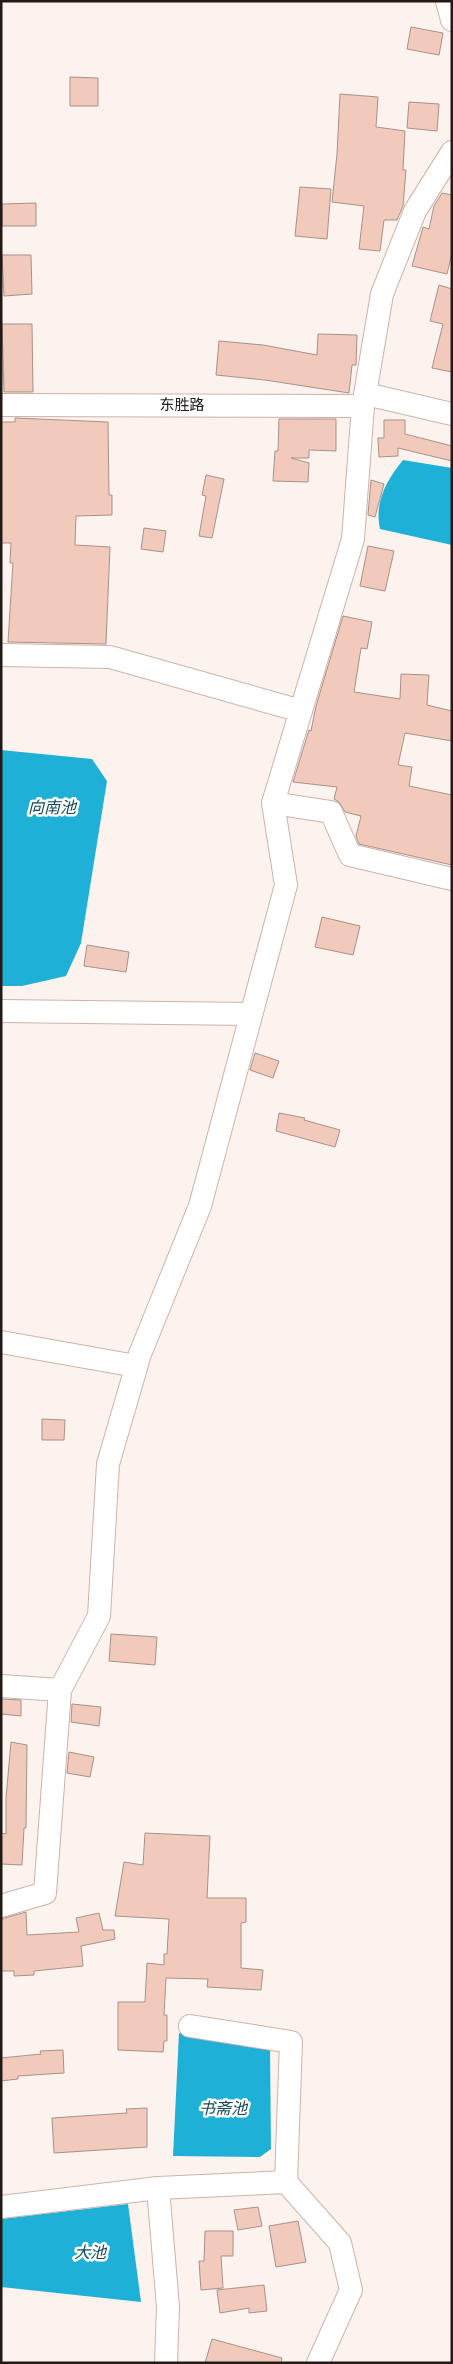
<svg xmlns="http://www.w3.org/2000/svg" width="453" height="2364" viewBox="0 0 453 2364" font-family="Poppins,'Noto Sans SC',sans-serif">
	<rect width="100%" height="100%" fill="#fcf2ee"/>
	<g fill="#1fb0d7">
		<path d="M403,460L452,468V545L380,529C374,501 387,480 403,460Z"/>
		<polygon points="1,750 92,759 107,781 81,943 66,976 22,986 1,986"/>
		<polygon points="179,2033 270,2050 271,2149 260,2157 173,2156"/>
		<polygon points="128,2204 141,2302 1,2287 1,2219"/>
	</g>
	<g fill="#f2cabc" stroke="#a89189">
		<polygon points="411,27 443,33 439,55 407,49"/>
		<polygon points="70,77 98,78 98,106 70,106"/>
		<polygon points="340,94 378,97 376,127 405,131 403,170 406,170 403,206 397,220 384,220 380,251 359,249 364,206 332,202 337,154"/>
		<polygon points="409,102 439,104 437,131 407,128"/>
		<polygon points="300,187 331,189 327,239 295,236"/>
		<polygon points="442,193 452,195 452,253 447,274 412,266 423,227 429,229 434,206"/>
		<polygon points="36,203 36,226 2,226 2,204"/>
		<polygon points="2,255 31,255 32,294 4,296"/>
		<polygon points="439,285 452,289 452,372 432,368 443,324 430,321"/>
		<polygon points="2,324 32,324 33,392 4,392"/>
		<polygon points="318,334 357,335 356,365 352,365 349,393 265,380 216,375 219,341 263,345 317,355"/>
		<polygon points="15,418 108,422 109,495 112,495 112,515 76,516 75,545 110,547 106,644 8,642 13,563 10,563 11,543 1,543 1,422 15,422"/>
		<polygon points="279,419 336,419 336,451 309,450 309,458 291,458 309,463 308,482 273,481 275,451 278,451"/>
		<polygon points="384,420 405,420 405,434 452,446 452,461 398,448 398,456 379,457 378,438 384,438"/>
		<polygon points="206,475 224,479 212,538 199,536 206,496 202,495"/>
		<polygon points="371,480 384,484 375,517 368,515"/>
		<polygon points="144,528 166,531 163,552 141,549"/>
		<polygon points="368,546 394,551 385,591 360,586"/>
		<polygon points="343,616 372,622 367,649 361,648 354,692 400,699 401,674 429,675 427,705 452,711 452,741 405,733 398,765 412,767 409,786 452,795 452,865 359,844 356,836 361,816 345,812 339,802 334,799 337,787 293,782 309,730 311,731 316,706"/>
		<polygon points="322,917 360,926 353,955 315,947"/>
		<polygon points="87,945 129,952 126,972 84,966"/>
		<polygon points="255,1053 279,1061 273,1078 250,1070"/>
		<polygon points="279,1113 305,1118 304,1120 340,1130 335,1147 276,1131"/>
		<polygon points="42,1419 65,1420 64,1440 42,1440"/>
		<polygon points="111,1634 157,1637 155,1665 109,1661"/>
		<polygon points="1,1699 21,1700 21,1716 1,1714"/>
		<polygon points="72,1704 101,1707 99,1726 71,1722"/>
		<polygon points="11,1742 27,1745 26,1828 24,1828 22,1865 1,1864 1,1833 6,1834 6,1798"/>
		<polygon points="69,1752 94,1757 90,1777 67,1773"/>
		<polygon points="145,1833 210,1836 207,1898 246,1898 246,1922 241,1923 241,1968 263,1970 261,1990 207,1987 208,1979 166,1978 164,2015 167,2015 167,2041 164,2041 163,2052 118,2050 118,2002 145,2002 147,1963 164,1965 164,1954 167,1954 169,1919 115,1916 124,1862 143,1865"/>
		<polygon points="26,1912 27,1935 79,1932 76,1918 99,1913 103,1930 114,1930 115,1939 81,1946 83,1966 34,1971 34,1975 14,1976 14,1971 1,1971 1,1919"/>
		<polygon points="63,2050 64,2073 18,2076 18,2079 1,2081 1,2058 41,2054 40,2051"/>
		<polygon points="147,2108 147,2147 54,2153 52,2118 127,2113 126,2109"/>
		<polygon points="258,2207 262,2226 238,2230 234,2210"/>
		<polygon points="298,2221 306,2262 276,2267 269,2226"/>
		<polygon points="205,2231 233,2231 233,2256 221,2256 223,2288 201,2290 199,2261 204,2261"/>
		<polygon points="264,2285 267,2311 249,2313 249,2308 220,2313 217,2290"/>
		<polygon points="212,2339 282,2358 281,2363 205,2363"/>
	</g>
	<g fill="none" stroke-linecap="round" stroke-linejoin="round">
		<g stroke="#ccb3ab" stroke-width="24">
			<g id="minor">
				<polyline points="447,1 452,20"/>
				<polyline points="366,394 452,414"/>
				<polyline points="1,405 363,406"/>
				<polyline points="1,655 110,657 301,711"/>
				<polyline points="273,803 331,812 350,855 452,879"/>
				<polyline points="1,1011 251,1014"/>
				<polyline points="1,1342 136,1366"/>
				<polyline points="1,1686 60,1690 99,1616 108,1464 140,1354 200,1206 286,885 273,803 353,539 363,406 382,294 415,211 452,152"/>
				<polyline points="1,1906 45,1893 60,1690"/>
				<polyline points="190,2026 291,2042 286,2182"/>
				<polyline points="158,2188 286,2182 340,2243 351,2290 318,2363"/>
				<polyline points="1,2207 158,2188 168,2307 166,2363"/>
			</g>
		</g>
		<use href="#minor" stroke="#fff" stroke-width="22"/>
	</g>
	<g text-anchor="middle" stroke-width="5" stroke-linejoin="round" paint-order="stroke">
		<g font-size="15" fill="#231a17" stroke="#fff">
			<text x="182" y="410">东胜路</text>
		</g>
		<g font-size="16" font-style="italic" fill="#114959" stroke="#fff">
			<text x="52" y="813">向南池</text>
			<text x="223" y="2114">书斋池</text>
			<text x="90" y="2258">大池</text>
		</g>
	</g>
	<rect width="453" height="2364" fill="none" stroke="#231a17" stroke-width="5"/>
</svg>
